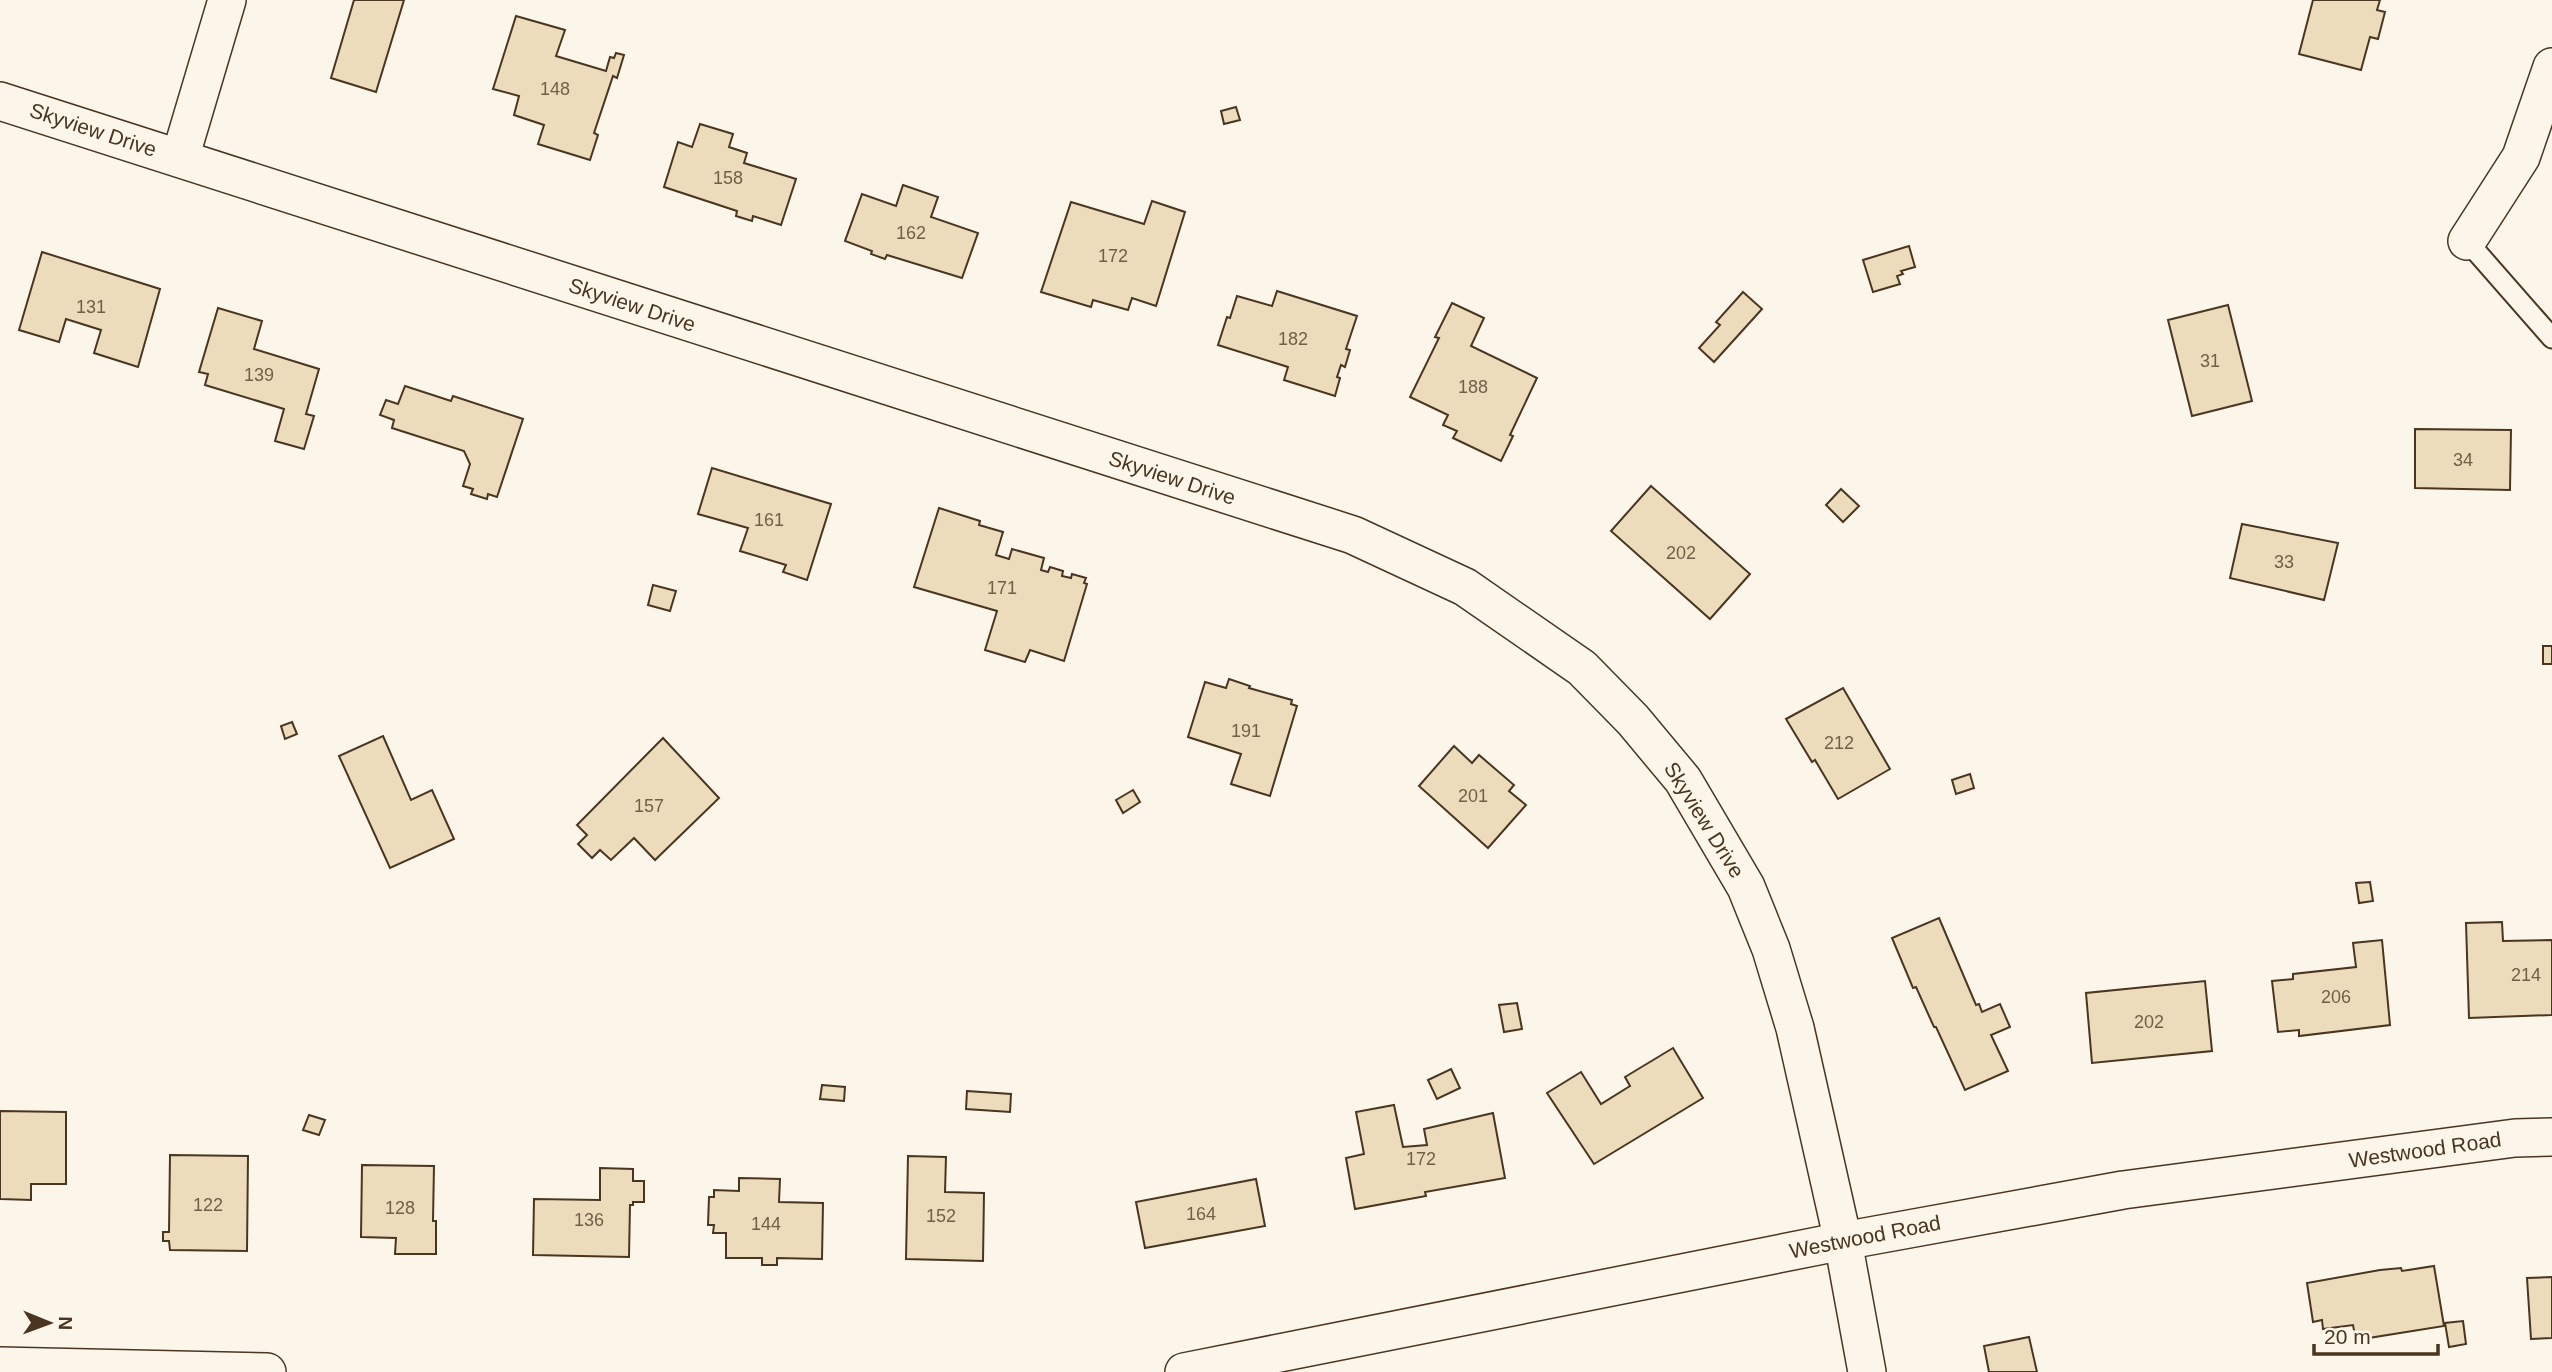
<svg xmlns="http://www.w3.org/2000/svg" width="2552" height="1372" viewBox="0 0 2552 1372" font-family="Helvetica,sans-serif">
	<rect width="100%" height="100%" fill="#fbf6e9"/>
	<g fill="#ecdcbc" stroke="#4a3520" stroke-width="2">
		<polygon points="354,0 404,0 376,92 331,78"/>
		<polygon points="2313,0 2380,0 2377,10 2385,12 2378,39 2370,37 2361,70 2299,54"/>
		<polygon points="516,16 565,30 556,56 606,71 610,57 614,58 616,53 624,55 617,78 613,76 594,133 598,135 590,160 538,144 544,125 514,115 519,96 493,89"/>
		<polygon points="1236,107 1240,120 1224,124 1221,111"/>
		<polygon points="700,124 733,134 729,147 747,153 744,163 796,179 781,225 753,216 752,221 736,216 737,211 664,187 678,142 692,147"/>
		<polygon points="903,185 938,197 931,217 978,233 962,278 887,255 885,259 871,254 872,251 845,241 862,194 896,206"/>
		<polygon points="1152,201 1185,212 1156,306 1132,298 1128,310 1093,300 1091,307 1041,292 1071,202 1144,224"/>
		<polygon points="1909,246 1915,267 1901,271 1903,274 1897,276 1900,284 1873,292 1863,260"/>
		<polygon points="42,252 160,289 138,367 94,353 101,330 66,319 59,342 19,330"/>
		<polygon points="1277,291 1357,316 1346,349 1350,350 1345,367 1341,365 1337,377 1340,378 1335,396 1284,380 1288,367 1218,345 1227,317 1230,318 1237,296 1272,306"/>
		<polygon points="1743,292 1762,309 1714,362 1699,348 1720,325 1716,322"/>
		<polygon points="1452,303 1484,318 1471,346 1537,378 1510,435 1513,436 1501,461 1453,438 1457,431 1443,425 1448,415 1410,397 1439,338 1435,337"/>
		<polygon points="2228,305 2252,401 2192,416 2168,320"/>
		<polygon points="218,308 262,321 254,349 319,369 306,414 314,416 304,449 275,441 284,409 205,385 208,374 199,372"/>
		<polygon points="405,386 451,401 453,396 523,419 497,497 488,494 487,499 471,494 473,489 463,486 470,464 464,451 392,428 394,420 380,415 386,400 398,404"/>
		<polygon points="2415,429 2511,430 2510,490 2415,488"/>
		<polygon points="712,468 831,504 807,580 783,572 786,565 740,551 748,528 698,514"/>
		<polygon points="1651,486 1750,574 1710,619 1611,531"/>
		<polygon points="1841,489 1859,506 1843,522 1826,505"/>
		<polygon points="939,508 980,521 979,525 1003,532 996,555 1009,559 1012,549 1044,558 1041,570 1048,572 1050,567 1063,571 1062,576 1071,578 1072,574 1086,578 1084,583 1087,584 1064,661 1030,650 1025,662 985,650 997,611 914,587"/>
		<polygon points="2242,524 2338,543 2324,600 2230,578"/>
		<polygon points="653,585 676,591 670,611 648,605"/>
		<rect x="2543" y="646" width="9" height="18"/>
		<polygon points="1229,679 1250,686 1249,688 1292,700 1291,704 1297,706 1270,796 1231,784 1241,754 1188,737 1205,682 1226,688"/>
		<polygon points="1843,688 1890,769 1838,799 1815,760 1812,762 1786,719"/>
		<polygon points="292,722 297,734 285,739 281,726"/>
		<polygon points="383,736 411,800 432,790 454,839 390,868 339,756"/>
		<polygon points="663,738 719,798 655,860 634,838 611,860 600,850 592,858 578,844 587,835 577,825"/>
		<polygon points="1454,746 1472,763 1479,755 1514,785 1509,791 1526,805 1488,848 1419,786"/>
		<polygon points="1970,774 1974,788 1956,794 1952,780"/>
		<polygon points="1133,790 1140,802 1123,813 1116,800"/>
		<polygon points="2370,882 2373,901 2359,903 2356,883"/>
		<polygon points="1939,918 1976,1005 1979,1004 1982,1012 2000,1004 2010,1027 1991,1035 2008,1071 1965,1090 1936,1027 1934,1027 1916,987 1913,988 1892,938"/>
		<polygon points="2502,922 2503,941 2552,940 2552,1015 2469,1018 2466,923"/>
		<polygon points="2382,940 2390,1025 2299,1036 2299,1030 2278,1032 2272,981 2293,979 2293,974 2356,967 2353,943"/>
		<polygon points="2205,981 2212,1051 2092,1063 2086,993"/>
		<polygon points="1517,1003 1522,1029 1504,1032 1499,1005"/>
		<polygon points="1673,1048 1703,1098 1594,1164 1547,1093 1581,1072 1601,1104 1630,1086 1625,1077"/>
		<polygon points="1451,1069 1460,1088 1437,1099 1428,1080"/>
		<polygon points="822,1085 845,1087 844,1101 820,1099"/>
		<polygon points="967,1091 1011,1094 1010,1112 966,1109"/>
		<polygon points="1394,1105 1403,1147 1427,1145 1424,1129 1493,1113 1505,1178 1425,1192 1426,1196 1355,1209 1346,1158 1364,1154 1356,1112"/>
		<polygon points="0,1111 66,1112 66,1184 31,1184 31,1200 0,1199"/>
		<polygon points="309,1115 325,1120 319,1135 303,1130"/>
		<polygon points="170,1155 248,1156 247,1251 170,1250 169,1241 163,1241 163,1232 169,1232"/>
		<polygon points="908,1156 946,1157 945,1192 984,1193 983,1261 906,1259"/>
		<polygon points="362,1165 434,1166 433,1221 436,1221 436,1254 395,1254 396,1238 361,1237"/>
		<polygon points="600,1168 633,1169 633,1181 644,1181 644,1202 633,1202 633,1205 630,1205 629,1257 533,1255 534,1199 600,1200"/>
		<polygon points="739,1178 780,1179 779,1202 823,1203 822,1259 777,1258 777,1265 762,1265 762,1258 726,1258 726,1233 713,1233 714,1225 708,1225 709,1197 714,1197 714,1190 739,1191"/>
		<polygon points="1256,1179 1265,1226 1145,1248 1136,1202"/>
		<polygon points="2434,1266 2444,1326 2356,1340 2353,1325 2323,1329 2322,1320 2313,1322 2307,1283 2380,1270 2401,1268 2402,1271"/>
		<polygon points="2552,1277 2552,1338 2531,1339 2527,1278"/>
		<polygon points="2463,1321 2466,1344 2449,1347 2445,1323"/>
		<polygon points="2029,1337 2037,1372 1989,1372 1984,1346"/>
	</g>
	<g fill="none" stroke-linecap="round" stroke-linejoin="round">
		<g stroke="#4a3520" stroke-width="23">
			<polyline id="service" points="2467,241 2552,338"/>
		</g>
		<g stroke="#4a3520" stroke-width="40">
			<g id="minor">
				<polyline points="0,101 1353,535 1465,587 1582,668 1633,720 1683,780 1746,887 1771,949 1795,1028 1843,1241 1867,1372"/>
				<polyline points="180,158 227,0"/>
				<polyline points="2467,241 2521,157 2552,67"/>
				<polyline points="0,1366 267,1372"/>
				<polyline points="1184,1372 1843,1241 2123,1190 2515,1138 2552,1137"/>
			</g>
		</g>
		<use href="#service" stroke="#fbf6e9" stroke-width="19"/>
		<use href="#minor" stroke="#fbf6e9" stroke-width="37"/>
	</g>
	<g text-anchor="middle" stroke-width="5" stroke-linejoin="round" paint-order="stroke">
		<g font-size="18" fill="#725f47">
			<text x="555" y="95">148</text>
			<text x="728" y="184">158</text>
			<text x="911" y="239">162</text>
			<text x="1113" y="262">172</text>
			<text x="91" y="313">131</text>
			<text x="1293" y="345">182</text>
			<text x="2210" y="367">31</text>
			<text x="259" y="381">139</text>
			<text x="1473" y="393">188</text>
			<text x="2463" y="466">34</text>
			<text x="769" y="526">161</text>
			<text x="1681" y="559">202</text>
			<text x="2284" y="568">33</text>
			<text x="1002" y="594">171</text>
			<text x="1246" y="737">191</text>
			<text x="1839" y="749">212</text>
			<text x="1473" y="802">201</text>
			<text x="649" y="812">157</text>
			<text x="2526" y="981">214</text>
			<text x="2336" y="1003">206</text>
			<text x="2149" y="1028">202</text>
			<text x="1421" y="1165">172</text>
			<text x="208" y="1211">122</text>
			<text x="400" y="1214">128</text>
			<text x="1201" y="1220">164</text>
			<text x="941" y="1222">152</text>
			<text x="589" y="1226">136</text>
			<text x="766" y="1230">144</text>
		</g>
		<g font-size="21" fill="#4a3520" stroke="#fbf6e9">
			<text transform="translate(93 130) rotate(18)" y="7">Skyview Drive</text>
			<text transform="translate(632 305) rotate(18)" y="7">Skyview Drive</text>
			<text transform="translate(1172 478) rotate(18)" y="7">Skyview Drive</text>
			<text transform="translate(1704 820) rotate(58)" y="7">Skyview Drive</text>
			<text transform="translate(2425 1150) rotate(-8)" y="7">Westwood Road</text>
			<text transform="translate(1865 1237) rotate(-11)" y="7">Westwood Road</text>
		</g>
	</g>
	<g transform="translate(49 1323) rotate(91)" stroke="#fbf6e9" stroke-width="5" paint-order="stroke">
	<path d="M0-5L12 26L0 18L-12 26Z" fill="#4a3520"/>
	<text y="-10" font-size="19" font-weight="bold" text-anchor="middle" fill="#4a3520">N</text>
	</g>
	<path d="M2314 1344v10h124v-10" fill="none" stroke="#4a3520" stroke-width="3.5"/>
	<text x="2324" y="1344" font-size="21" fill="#4a3520" stroke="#fbf6e9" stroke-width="5" paint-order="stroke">20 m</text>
</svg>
